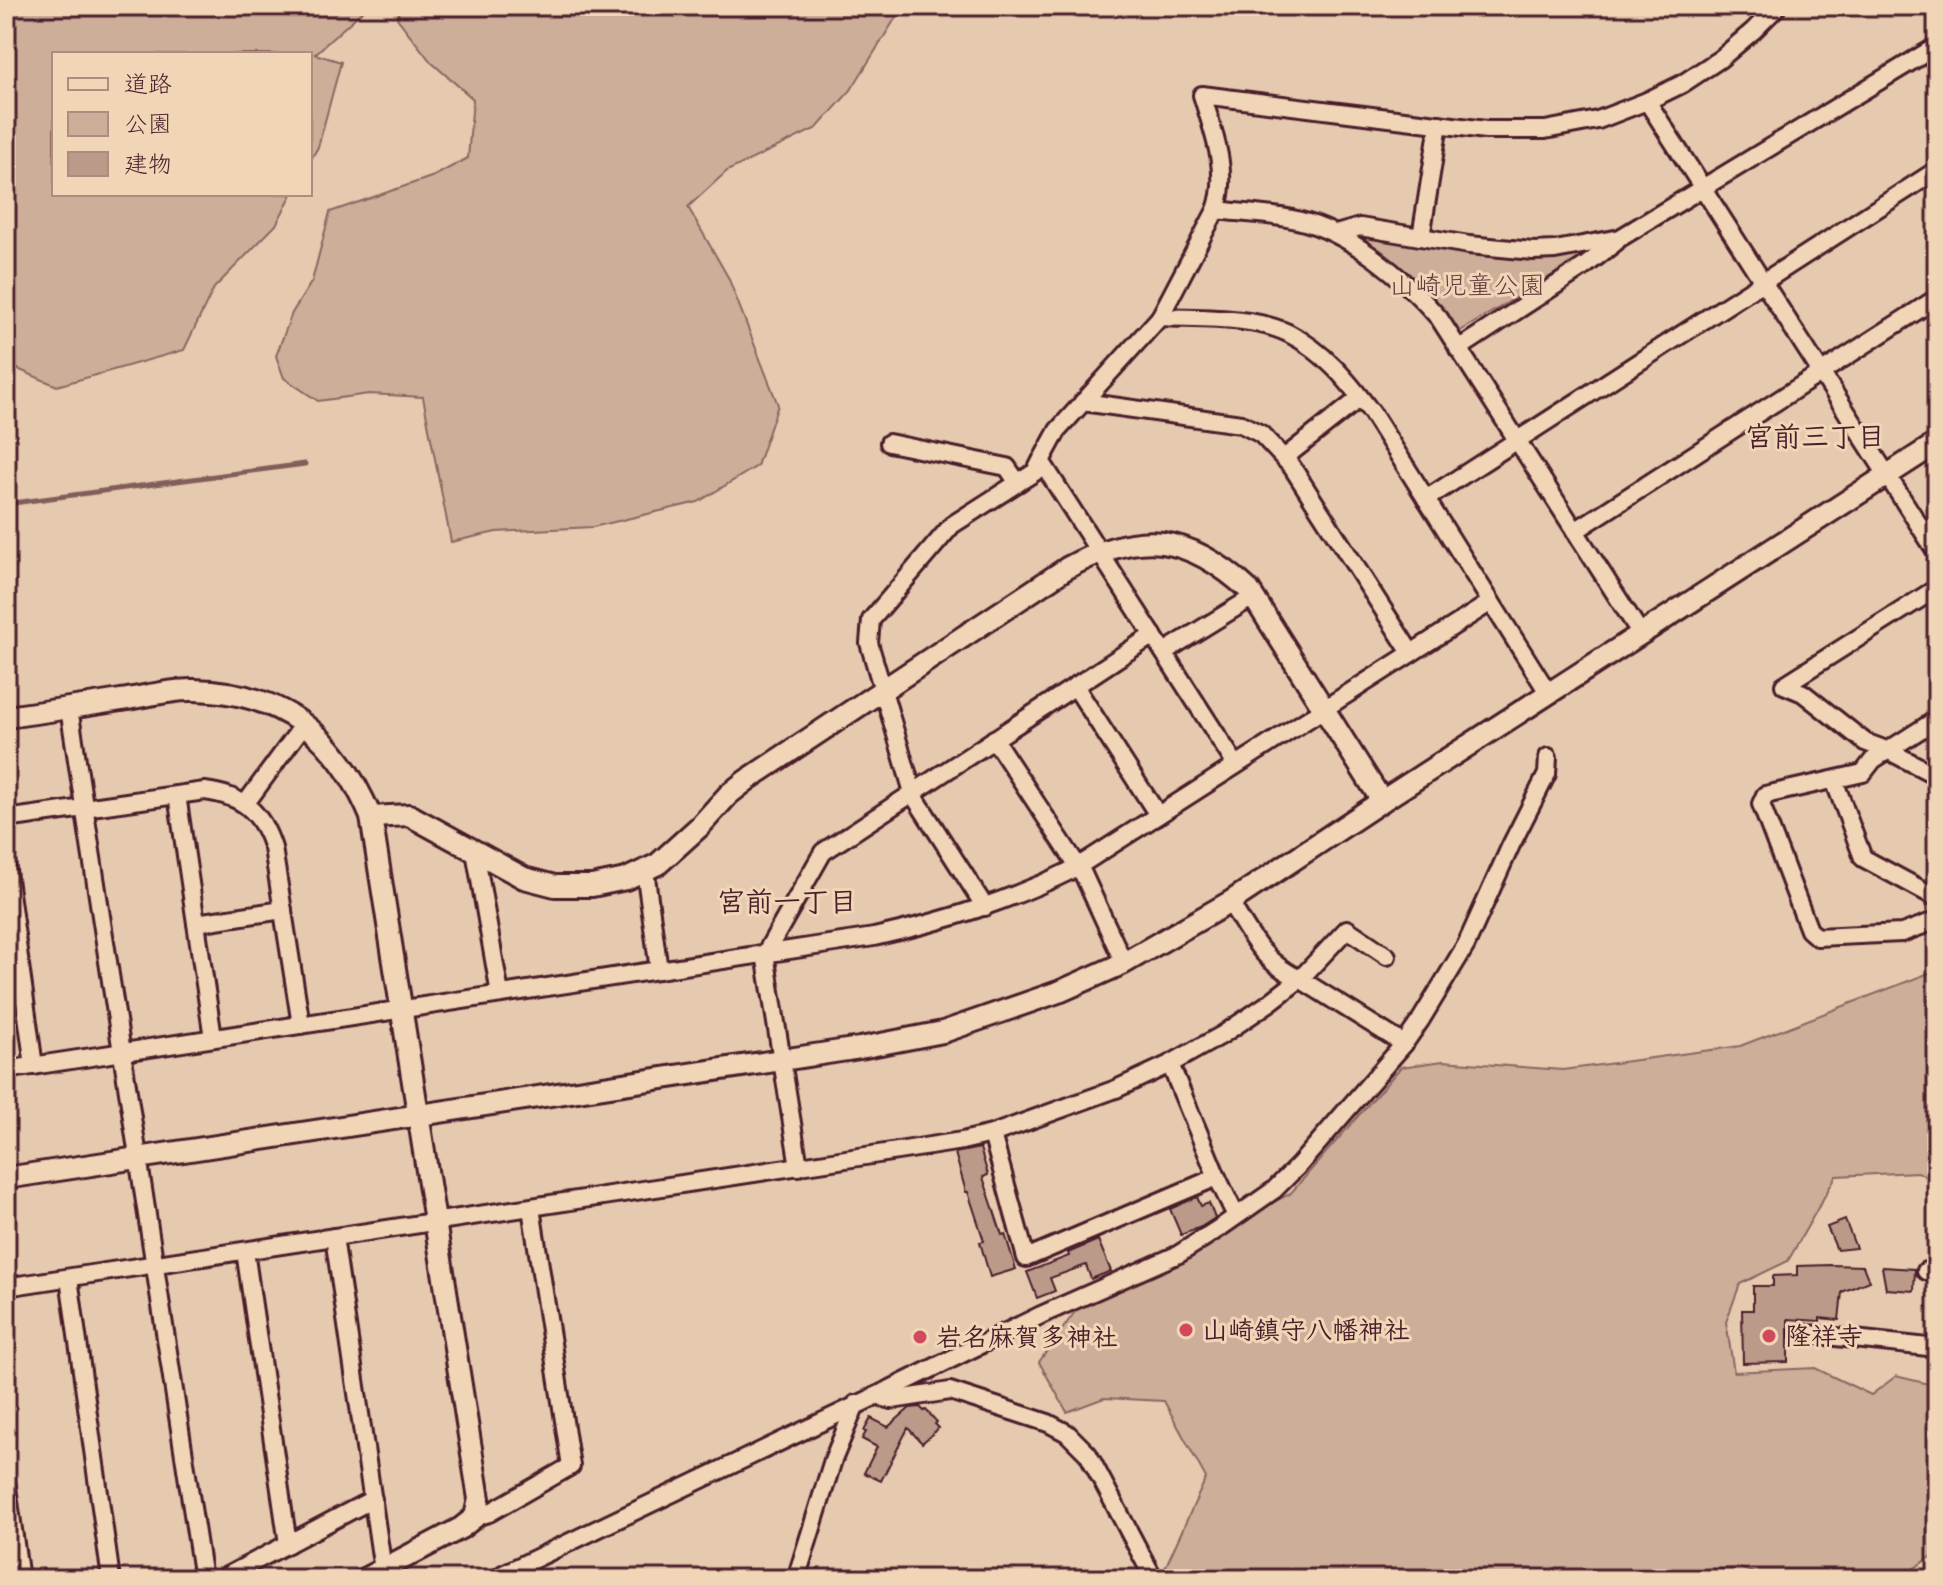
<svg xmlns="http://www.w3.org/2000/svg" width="1943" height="1585" viewBox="0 0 1943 1585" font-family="'Patrick Hand','Klee One',sans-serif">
	<rect width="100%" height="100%" fill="#e6caaf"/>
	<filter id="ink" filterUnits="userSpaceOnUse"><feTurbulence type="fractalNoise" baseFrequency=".0125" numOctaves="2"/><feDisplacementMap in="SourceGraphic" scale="16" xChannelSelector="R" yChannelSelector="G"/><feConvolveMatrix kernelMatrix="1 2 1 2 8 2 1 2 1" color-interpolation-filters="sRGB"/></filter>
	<g filter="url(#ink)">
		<g fill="#ccae99" stroke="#8b6662" stroke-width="2">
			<polygon points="6,6 368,6 315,54 341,62 318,147 310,161 310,54 54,54 54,194 292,194 276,225 214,288 184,350 57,386 6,364"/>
			<polygon points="401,6 903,6 851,90 817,128 727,171 688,207 728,277 778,405 757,466 698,502 593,527 496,532 451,542 423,397 369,394 318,401 284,378 276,356 292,313 312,281 330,212 434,176 468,158 473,99 431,62 397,18"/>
			<polygon points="1361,233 1577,251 1585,256 1457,333 1405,271 1360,238"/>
			<polygon points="1937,970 1937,1183 1918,1172 1836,1176 1788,1261 1740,1284 1726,1322 1734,1372 1815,1368 1871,1395 1896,1376 1937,1386 1937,1553 1898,1579 1771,1579 1740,1568 1602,1575 1585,1579 1160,1579 1206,1478 1164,1401 1104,1398 1067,1412 1039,1362 1089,1292 1290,1194 1401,1067 1443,1061 1563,1070 1740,1046"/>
		</g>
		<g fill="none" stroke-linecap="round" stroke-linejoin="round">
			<polyline stroke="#825d5a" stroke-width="5" points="6,504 305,464"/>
		</g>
		<g fill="#bb9a8a" stroke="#4a1f2b" stroke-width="2">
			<polygon points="980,1148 988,1175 983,1177 1002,1235 1005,1234 1016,1269 990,1277 980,1242 984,1241 968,1192 966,1192 955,1153"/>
			<polygon points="1197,1197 1201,1206 1209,1203 1215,1218 1201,1227 1181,1235 1170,1209"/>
			<polygon points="1845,1220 1856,1248 1837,1250 1827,1227"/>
			<polygon points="1098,1240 1111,1271 1091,1279 1086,1265 1050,1278 1055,1291 1037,1298 1027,1272 1069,1256 1068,1253"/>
			<polygon points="1831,1265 1863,1266 1869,1281 1842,1292 1839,1320 1820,1318 1820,1321 1788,1319 1788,1362 1743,1363 1742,1310 1753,1310 1753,1286 1773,1286 1773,1276 1797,1275 1797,1266"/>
			<polygon points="1882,1267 1915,1269 1914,1291 1886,1289"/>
			<polygon points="920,1407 924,1411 926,1410 937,1422 935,1424 939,1428 922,1443 908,1428 881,1481 864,1473 877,1447 862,1439 866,1432 864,1431 871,1418 888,1427 910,1408"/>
		</g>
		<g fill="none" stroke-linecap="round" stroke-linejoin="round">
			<g stroke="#4a1f2b" stroke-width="22">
				<g id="minor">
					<polyline points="1647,101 1937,553"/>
					<path d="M1216,210C1242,213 1271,214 1297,220C1350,232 1404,278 1439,318L1641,634"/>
					<polyline points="1336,234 1360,227 1469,245 1533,251 1555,250 1620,238 1937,46"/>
					<polyline points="1421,237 1439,124"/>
					<path d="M1160,317C1199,319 1252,316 1288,333C1324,351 1349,382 1372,413L1549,694"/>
					<polyline points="1458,349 1585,266 1616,242"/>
					<polyline points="1083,402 1241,424 1261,434 1292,467 1411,653"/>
					<polyline points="889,443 1007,467 1018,483"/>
					<polyline points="1284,458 1360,398"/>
					<polyline points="1041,461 1236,765"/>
					<polyline points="1426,499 1937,170"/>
					<polyline points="1575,531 1937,298"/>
					<polyline points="1937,588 1784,685 1803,693 1865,742 1889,751 1937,776"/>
					<polyline points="1164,652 1253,597"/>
					<polyline points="1075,686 1158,815"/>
					<polyline points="69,708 203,1579"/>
					<polyline points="1937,719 1873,760 1863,773 1765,795 1761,804 1809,930 1817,937 1902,933 1937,920"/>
					<polyline points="994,739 1083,874 1124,963"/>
					<polyline points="1834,780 1863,858 1937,898"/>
					<polyline points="177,795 213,1038"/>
					<polyline points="246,803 304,724"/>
					<path d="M6,819L205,791C243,796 261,811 273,848L301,1025"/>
					<polyline points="475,851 500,994"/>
					<polyline points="6,864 34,1066"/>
					<polyline points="645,870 659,970"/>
					<path d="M1230,902C1251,936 1262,962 1300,979L1404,1044L1420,1021L1466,945L1511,845L1547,774L1548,757"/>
					<path d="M985,907L914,796L869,643L871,620L952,525L1035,472L1058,430L1160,317L1216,210C1230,173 1213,131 1202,95L1486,130H1545L1598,120L1647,101L1682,84L1720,59L1753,31L1778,6"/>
					<polyline points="196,923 283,910"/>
					<polyline points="1170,1064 1217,1177 1236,1216"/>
					<path d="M6,1070L874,937C946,921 1009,901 1074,869L1491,602"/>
					<polyline points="992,1134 1026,1258 1217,1177"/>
					<polyline points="799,1167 765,954 823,852 1153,635"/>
					<polyline points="334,1237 384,1577"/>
					<polyline points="245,1251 288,1544"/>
					<polyline points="1926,1271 1937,1275"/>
					<polyline points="69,1278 111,1579"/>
					<polyline points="6,1287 872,1155 962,1141 992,1134 1116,1089 1170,1064 1222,1035 1269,1003 1300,979 1347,929 1387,956"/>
					<polyline points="1799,1333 1937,1348"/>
					<polyline points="876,1396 892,1400 950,1391 1048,1423 1067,1433 1088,1454 1154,1579"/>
					<polyline points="6,1480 20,1579"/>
					<polyline points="475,1517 489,1513 571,1466 531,1208"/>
					<polyline points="221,1579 373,1499"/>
					<polyline points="498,1579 503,1574 876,1396 1041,1315 1179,1254 1221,1227 1274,1190 1299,1165 1404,1044"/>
					<polyline points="796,1579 833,1460 856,1404"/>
				</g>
			</g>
			<g stroke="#4a1f2b" stroke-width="26">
				<g id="tertiary">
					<path d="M6,717C44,712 83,706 121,700C144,697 170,689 194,690C283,692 337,736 371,817L479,1499L475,1517L461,1528L364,1579"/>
					<path d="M371,817L409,815L524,878L555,886H592L626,879L658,864L700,826L729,794L747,780L1067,568C1140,528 1188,534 1249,590L1382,801"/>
					<polyline points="6,1178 860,1048 943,1032 1061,991 1124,963 1230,902 1382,801 1937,443"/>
				</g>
			</g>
			<use href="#minor" stroke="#f0d5b7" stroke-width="16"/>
			<use href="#tertiary" stroke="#f0d5b7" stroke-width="20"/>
		</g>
	</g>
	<g fill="#d1495b" stroke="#f0d5b7" stroke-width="3">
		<circle cx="1186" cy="1330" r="8"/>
		<circle cx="1769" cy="1336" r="8"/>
		<circle cx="920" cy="1337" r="8"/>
	</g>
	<g text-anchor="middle" stroke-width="6" stroke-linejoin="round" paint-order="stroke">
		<g font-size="26" fill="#643c41" stroke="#f0d5b7">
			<text x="1467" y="294">山崎児童公園</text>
		</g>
		<g font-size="26" font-weight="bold" fill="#4a1f2b" stroke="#f0d5b7" text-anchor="start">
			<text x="1202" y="1339">山崎鎮守八幡神社</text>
			<text x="1785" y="1345">隆祥寺</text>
			<text x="936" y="1346">岩名麻賀多神社</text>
		</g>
		<g font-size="28" font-weight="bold" fill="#4a1f2b" stroke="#f0d5b7">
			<text x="1815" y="446">宮前三丁目</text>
			<text x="787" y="911">宮前一丁目</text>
		</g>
	</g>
	<rect width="1943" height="1585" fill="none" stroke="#f0d5b7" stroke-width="32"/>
	<rect x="16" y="16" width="1911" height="1553" fill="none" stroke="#4a1f2b" stroke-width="3" filter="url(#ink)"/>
	<rect x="52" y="52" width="260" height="144" fill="#f0d5b7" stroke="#ae8c7f" stroke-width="2"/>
	<rect x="68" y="78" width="40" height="12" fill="#f0d5b7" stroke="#ae8c7f" stroke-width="2"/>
	<text x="124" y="92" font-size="24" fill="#4a1f2b">道路</text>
	<rect x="68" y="112" width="40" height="24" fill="#ccae99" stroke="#ae8c7f" stroke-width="2"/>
	<text x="124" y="132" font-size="24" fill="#4a1f2b">公園</text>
	<rect x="68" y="152" width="40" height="24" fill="#bb9a8a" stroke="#ae8c7f" stroke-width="2"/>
	<text x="124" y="172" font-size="24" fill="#4a1f2b">建物</text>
</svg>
